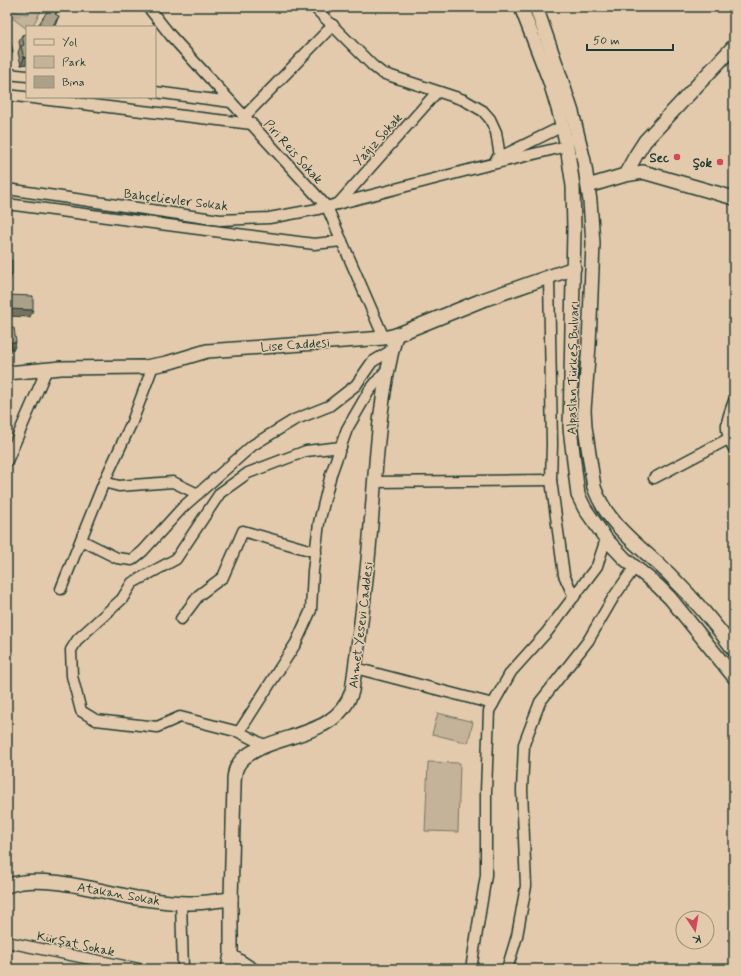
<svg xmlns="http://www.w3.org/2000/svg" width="741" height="976" viewBox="0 0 741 976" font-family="Mynerve,sans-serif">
	<defs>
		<pattern id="grass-tufts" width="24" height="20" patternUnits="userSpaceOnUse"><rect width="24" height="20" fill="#c4b299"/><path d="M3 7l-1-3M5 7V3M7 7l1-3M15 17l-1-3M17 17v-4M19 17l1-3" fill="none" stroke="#9f927e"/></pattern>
	</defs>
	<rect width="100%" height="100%" fill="#e4caac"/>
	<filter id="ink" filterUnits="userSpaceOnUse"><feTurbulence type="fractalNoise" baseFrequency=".025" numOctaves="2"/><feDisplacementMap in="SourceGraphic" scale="8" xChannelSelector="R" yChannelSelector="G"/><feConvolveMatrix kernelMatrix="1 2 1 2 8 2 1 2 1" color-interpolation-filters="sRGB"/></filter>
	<g filter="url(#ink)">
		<polygon fill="url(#grass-tufts)" stroke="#727866" points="29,7 43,7 32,27 27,27 27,29 7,14 7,10 27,14"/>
		<g fill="#c4b299" stroke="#727866">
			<polygon points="438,713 473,722 468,743 432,734"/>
			<polygon points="428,762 460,763 458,832 425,831"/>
		</g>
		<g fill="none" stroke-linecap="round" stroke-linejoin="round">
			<g stroke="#1f3d34" stroke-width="13">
				<g id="minor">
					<polyline points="148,7 171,36 327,207 384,338"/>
					<polyline points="314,7 373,66 382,73 464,100 483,111 490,119 496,132 500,157"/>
					<polyline points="7,74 27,76"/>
					<polyline points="155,92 231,102"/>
					<polyline points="7,95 252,124"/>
					<polyline points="245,116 333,25"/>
					<polyline points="496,159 563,126"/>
					<polyline points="7,189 220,220 269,218 318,209 480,167 567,146"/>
					<polyline points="7,204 314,244 342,241"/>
					<polyline points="338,204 437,92"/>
					<polyline points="549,277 552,444 551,480 564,575 574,597"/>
					<path d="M734,401C726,421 723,430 734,449"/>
					<polyline points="7,461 47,369"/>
					<polyline points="654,478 728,439"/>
					<polyline points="104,482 119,486 173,482 198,494"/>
					<polyline points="375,482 551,480"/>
					<polyline points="81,540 117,558 132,560 143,551 183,507 253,445 294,420 329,406 356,385 372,362 392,350"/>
					<polyline points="61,589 104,482 132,422 153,366"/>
					<polyline points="181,619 199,595 223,577 243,531 316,552"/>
					<polyline points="355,668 493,704"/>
					<polyline points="239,732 296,643 311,610 313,571 319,523 331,474 347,429 369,391 388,368"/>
					<polyline points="266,746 239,732 180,717 157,727 96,720 81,711 72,676 71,650 78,639 122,599 132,583 176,559 220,493 248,473 306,451 341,447"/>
					<polyline points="181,903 183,969"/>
					<polyline points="7,942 139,969"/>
					<polyline points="231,954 254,969"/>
					<polyline points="471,969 486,875 486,792 489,711 511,672 547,632 597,566 606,539"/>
					<polyline points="507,969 517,936 526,886 522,790 524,744 540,702 588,641 613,598 635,567"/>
				</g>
			</g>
			<g stroke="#1f3d34" stroke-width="16">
				<g id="tertiary">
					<polyline points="521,7 550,82 559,112 567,146 573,186 574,229 570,428 578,495 585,509 606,539 625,559 658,586 670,598 734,677"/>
					<path d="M536,7L557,67L572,112L584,161L590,201L593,243L589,345L584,410L585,427L594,487C607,525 641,547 669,574C693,598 714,622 734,650"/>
					<polyline points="625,175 636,155 645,141 734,46"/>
					<polyline points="588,186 625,175 643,172 734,198"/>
					<polyline points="7,373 61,368 145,367 167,363 207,351 384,338 396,335 480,301 574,268"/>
					<path d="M7,886C39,872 102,892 136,898C153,900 171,903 188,903C202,904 217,900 231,899"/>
					<path d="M228,969L231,954V899L234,786C234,779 234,771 238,765C242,757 252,752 260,748C293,733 339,732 352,691C359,640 366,589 370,537C376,470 378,400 396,335"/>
				</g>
			</g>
			<use href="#minor" stroke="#e4caac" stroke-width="10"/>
			<use href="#tertiary" stroke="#e4caac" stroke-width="13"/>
		</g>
		<g fill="#938a76" stroke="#1f3d34">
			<polygon points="14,7 23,7 23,9"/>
			<polygon points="55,7 63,7 62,10"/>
			<polygon points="57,11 56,14 56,23 54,27 38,27 39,24"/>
			<polygon points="27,34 27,64 21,65 18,53 20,47 19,42 22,35"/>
		</g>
		<g fill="#787160" stroke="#1f3d34">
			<polygon points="59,16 56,23 54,27 52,27"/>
			<polygon points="13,51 10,58 7,59 7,52"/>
			<polygon points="27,57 27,64 21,65 24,58"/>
			<polygon points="7,273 12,274 9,281 7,281"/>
			<polygon points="7,309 33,310 30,317 7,316"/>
			<polygon points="16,342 14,349 7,350 7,343"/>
		</g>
		<g fill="#aba189" stroke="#1f3d34">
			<polygon points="50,7 51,7 57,11 55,14 59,16 52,27 44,27 39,24"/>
			<polygon points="27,34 27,57 24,58 21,46 24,45 22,35"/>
			<polygon points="10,40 13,51 7,52 7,41"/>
			<polygon points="7,260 12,260 12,274 7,273"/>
			<polygon points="7,295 33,296 33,310 7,309"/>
			<polygon points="14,328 16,342 7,343 7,329"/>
		</g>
	</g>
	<g fill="#d1495b" stroke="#e4caac" stroke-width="1.5">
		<circle cx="677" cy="157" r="4"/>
		<circle cx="720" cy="162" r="4"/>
	</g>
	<g text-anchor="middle" stroke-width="3" stroke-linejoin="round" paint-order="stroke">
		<g font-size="13" fill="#1f3d34" stroke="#e4caac">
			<text transform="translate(377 139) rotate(-48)" y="5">Yağız Sokak</text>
			<text transform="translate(294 151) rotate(48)" y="5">Piri Reis Sokak</text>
			<text transform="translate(176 199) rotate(7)" y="5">Bahçelievler Sokak</text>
			<text transform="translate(295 344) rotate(-4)" y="5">Lise Caddesi</text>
			<text transform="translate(572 368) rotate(-89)" y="5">Alpaslan Türkeş Bulvarı</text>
			<text transform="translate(360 625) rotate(-83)" y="5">Ahmet Yesevi Caddesi</text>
			<text transform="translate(119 893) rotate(10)" y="5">Atakan Sokak</text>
			<text transform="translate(76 943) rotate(12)" y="5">Kürşat Sokak</text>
		</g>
		<g font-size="13" font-weight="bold" fill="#1f3d34" stroke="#e4caac" text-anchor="end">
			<text x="669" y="162">Sec</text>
			<text x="712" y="167">Şok</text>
		</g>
	</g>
	<rect width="741" height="976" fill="none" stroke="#e4caac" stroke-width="24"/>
	<rect x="12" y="12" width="717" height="952" fill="none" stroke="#1f3d34" stroke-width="1.5" filter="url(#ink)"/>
	<rect x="26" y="26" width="130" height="72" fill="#e4caac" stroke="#95927c"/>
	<rect x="34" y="39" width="20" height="6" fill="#e4caac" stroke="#95927c"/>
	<text x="62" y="46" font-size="12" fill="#1f3d34">Yol</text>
	<rect x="34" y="56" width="20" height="12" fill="#c4b299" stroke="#95927c"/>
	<text x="62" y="66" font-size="12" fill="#1f3d34">Park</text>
	<rect x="34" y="76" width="20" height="12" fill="#aba189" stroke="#95927c"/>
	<text x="62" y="86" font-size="12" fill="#1f3d34">Bina</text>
	<g transform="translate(695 930) rotate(168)"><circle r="19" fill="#e4caac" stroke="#95927c"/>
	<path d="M0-3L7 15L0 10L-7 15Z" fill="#d1495b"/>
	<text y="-6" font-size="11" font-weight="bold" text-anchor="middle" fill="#1f3d34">K</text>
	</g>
	<path d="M587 44v6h86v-6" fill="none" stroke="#1f3d34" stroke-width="2"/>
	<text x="593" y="44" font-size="12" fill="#1f3d34" stroke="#e4caac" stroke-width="3" paint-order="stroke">50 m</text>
</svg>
